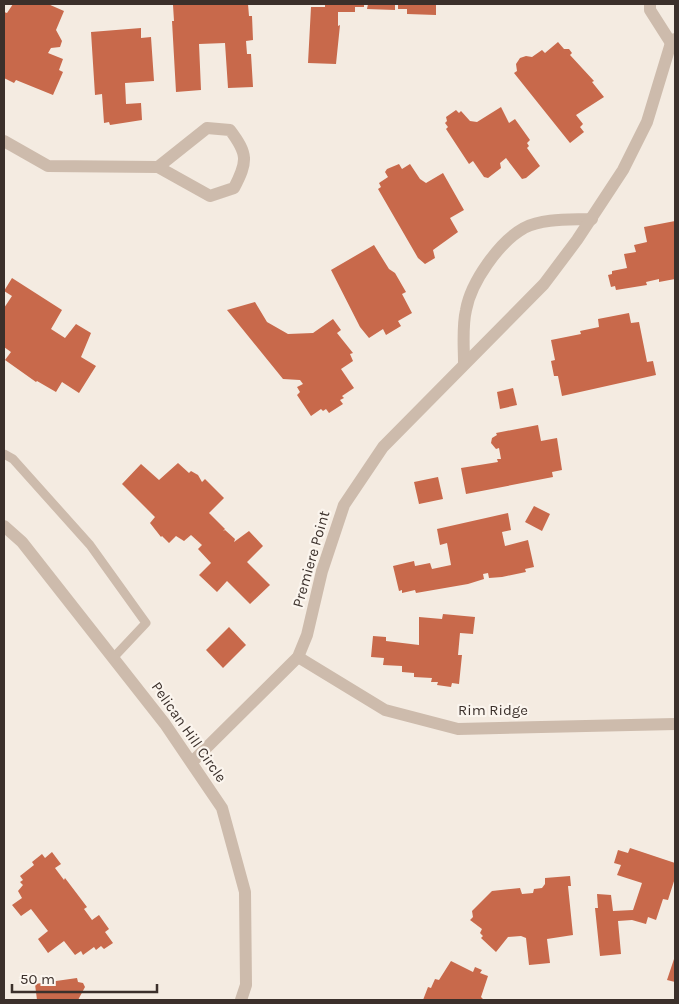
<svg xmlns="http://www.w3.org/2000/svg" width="679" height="1004" viewBox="0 0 679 1004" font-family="Karla,sans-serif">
	<rect width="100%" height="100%" fill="#f4ebe1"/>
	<g fill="#c8694b">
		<polygon points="13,4 48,4 64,11 56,30 62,41 60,47 51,48 48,53 63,59 59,70 63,72 53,95 16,80 14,83 4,78 4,12 7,13"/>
		<polygon points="248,4 249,16 252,16 253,40 246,41 247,54 251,54 253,87 228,88 225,43 199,44 201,90 176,92 172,21 174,21 173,5"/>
		<polygon points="325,4 364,4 364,7 355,7 355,12 338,12 338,26 340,25 336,64 308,63 311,7 325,7"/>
		<polygon points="368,4 395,4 395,10 367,9"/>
		<polygon points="398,4 436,4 436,15 407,14 407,9 398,9"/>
		<polygon points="141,28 141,38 151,37 154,81 125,83 126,104 141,103 142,120 110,125 109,122 104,123 102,94 95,95 91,32"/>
		<polygon points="558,42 564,49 569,49 572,53 570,55 594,81 592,82 604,97 576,115 583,124 580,127 584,132 570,143 514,73 517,71 516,64 520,58 526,56 532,57 542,50 545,53"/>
		<polygon points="501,107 509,123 515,119 530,140 527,143 529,146 527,148 540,166 526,178 522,179 506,158 500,163 501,168 488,178 484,177 473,161 469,164 446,129 448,127 445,123 447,121 446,117 456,110 459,113 461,111 470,121 477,122"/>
		<polygon points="399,164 402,169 410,164 420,179 426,183 443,173 464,210 450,218 458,232 433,250 435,258 425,264 418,258 378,189 381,187 379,183 388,177 385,172 387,169"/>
		<polygon points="675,221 675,279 659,282 659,279 646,282 647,285 616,290 615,286 611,287 608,275 612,274 612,271 627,268 624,254 636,252 634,245 647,242 644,227"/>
		<polygon points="374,245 389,269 395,273 406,292 402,294 412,313 398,321 401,326 386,335 383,329 369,338 360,327 331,270"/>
		<polygon points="12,278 62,310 51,329 65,338 76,324 91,333 81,357 96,366 79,393 62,382 56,392 37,381 36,382 5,360 11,352 4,347 4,308 12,296 4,291"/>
		<polygon points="255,302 267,322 288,334 313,333 333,319 341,330 337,333 353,353 350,354 353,361 341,369 354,388 342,396 344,398 340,400 343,404 329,413 326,409 323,411 321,409 311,416 297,395 300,392 297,387 303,384 300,380 283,379 227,310"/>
		<polygon points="629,313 631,323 639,322 647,362 653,361 656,375 562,396 558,376 554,376 551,361 555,360 551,340 581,334 580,331 599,327 598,319"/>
		<polygon points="513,388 517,405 500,409 497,392"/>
		<polygon points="538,425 541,441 557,438 562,470 552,472 553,477 466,494 461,468 498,462 497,459 501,459 499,448 496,449 491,443 492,438 497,435 496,433"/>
		<polygon points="178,463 189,473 191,471 198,475 202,482 205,479 224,498 209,513 225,529 223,531 225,530 235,539 234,542 249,531 263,546 247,562 270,585 250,604 227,581 217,592 199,575 211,563 198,549 202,545 191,535 184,541 176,536 169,543 162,536 161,537 150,523 155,517 122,484 141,464 159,480"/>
		<polygon points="438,477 443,499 419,504 414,482"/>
		<polygon points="534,506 550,514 542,531 525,522"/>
		<polygon points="508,513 511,530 502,532 505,546 528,540 534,567 525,569 526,572 502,577 489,578 488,573 483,574 484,579 468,584 416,593 415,590 402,593 402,590 399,591 393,566 414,561 415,566 430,563 432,569 451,565 447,543 440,545 437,529"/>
		<polygon points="443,614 475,617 473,634 460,633 458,655 462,655 459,684 452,683 451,687 437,685 438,682 431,682 432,678 414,677 414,673 402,672 402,666 383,665 384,658 371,657 373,636 386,637 386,641 419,645 419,617 442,619"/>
		<polygon points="229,627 246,645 223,668 206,650"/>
		<polygon points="630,848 675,863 675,878 668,900 663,899 656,920 648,917 646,924 632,920 618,921 621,954 600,956 595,908 598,908 597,894 611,895 613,911 633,910 642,883 617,875 621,865 614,863 618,850 628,853"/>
		<polygon points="52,852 61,864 55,868 64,880 65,878 87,907 84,909 92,920 99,915 109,929 105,932 113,943 104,949 101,946 96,950 94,947 83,955 81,951 75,955 64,941 48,953 38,939 48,931 31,909 21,916 12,905 22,898 18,891 23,885 20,882 23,880 20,876 34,865 32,862 42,854 45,858"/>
		<polygon points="570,876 571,886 568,886 573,935 547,939 550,963 529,965 526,938 521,936 508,937 496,952 481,938 483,936 480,933 482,929 470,920 473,917 472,911 492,891 520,888 522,894 533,893 534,889 542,888 545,884 545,878"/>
		<polygon points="675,956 675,982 667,980"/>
		<polygon points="451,961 473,972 475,967 482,970 480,973 488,976 481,997 484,1000 423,1000 428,987 431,988 435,979 439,980"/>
		<polygon points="77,978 78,982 83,983 85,987 78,1000 37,1000 35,984"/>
	</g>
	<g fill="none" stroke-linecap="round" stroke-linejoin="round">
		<polyline stroke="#cdbbac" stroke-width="9" points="4,454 13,459 90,545 146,623 114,657"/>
		<g stroke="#cdbbac" stroke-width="12">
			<polyline points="650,4 650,10 671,43 675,39"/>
			<path d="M4,141L48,166L158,167L210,196L234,188C248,161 248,154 230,130L207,128L158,167"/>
			<path d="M464,363C464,346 462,327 466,310C471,282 499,242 524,228C544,218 570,220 592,219"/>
			<polyline points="4,526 22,542 165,724 222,808 245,892 246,985 241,1000"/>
			<polyline points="298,657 385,710 458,729 675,724"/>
			<polyline points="192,762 298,657 307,635 322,571 344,505 383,447 544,284 577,240 623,170 647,122 671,43"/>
		</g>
	</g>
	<g text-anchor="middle" stroke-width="4.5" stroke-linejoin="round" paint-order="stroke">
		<g font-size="15" fill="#3b302b" stroke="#fbf5ee">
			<text transform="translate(311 559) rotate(-74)" y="5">Premiere Point</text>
			<text x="493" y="715">Rim Ridge</text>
			<text transform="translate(189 732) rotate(55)" y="5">Pelican Hill Circle</text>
		</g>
	</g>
	<rect width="679" height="1004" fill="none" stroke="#3b302b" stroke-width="10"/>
	<path d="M12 984v8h145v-8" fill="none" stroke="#3b302b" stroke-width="2.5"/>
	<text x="20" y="984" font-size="15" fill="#3b302b" stroke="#fbf5ee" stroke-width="4" paint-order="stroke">50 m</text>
</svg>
